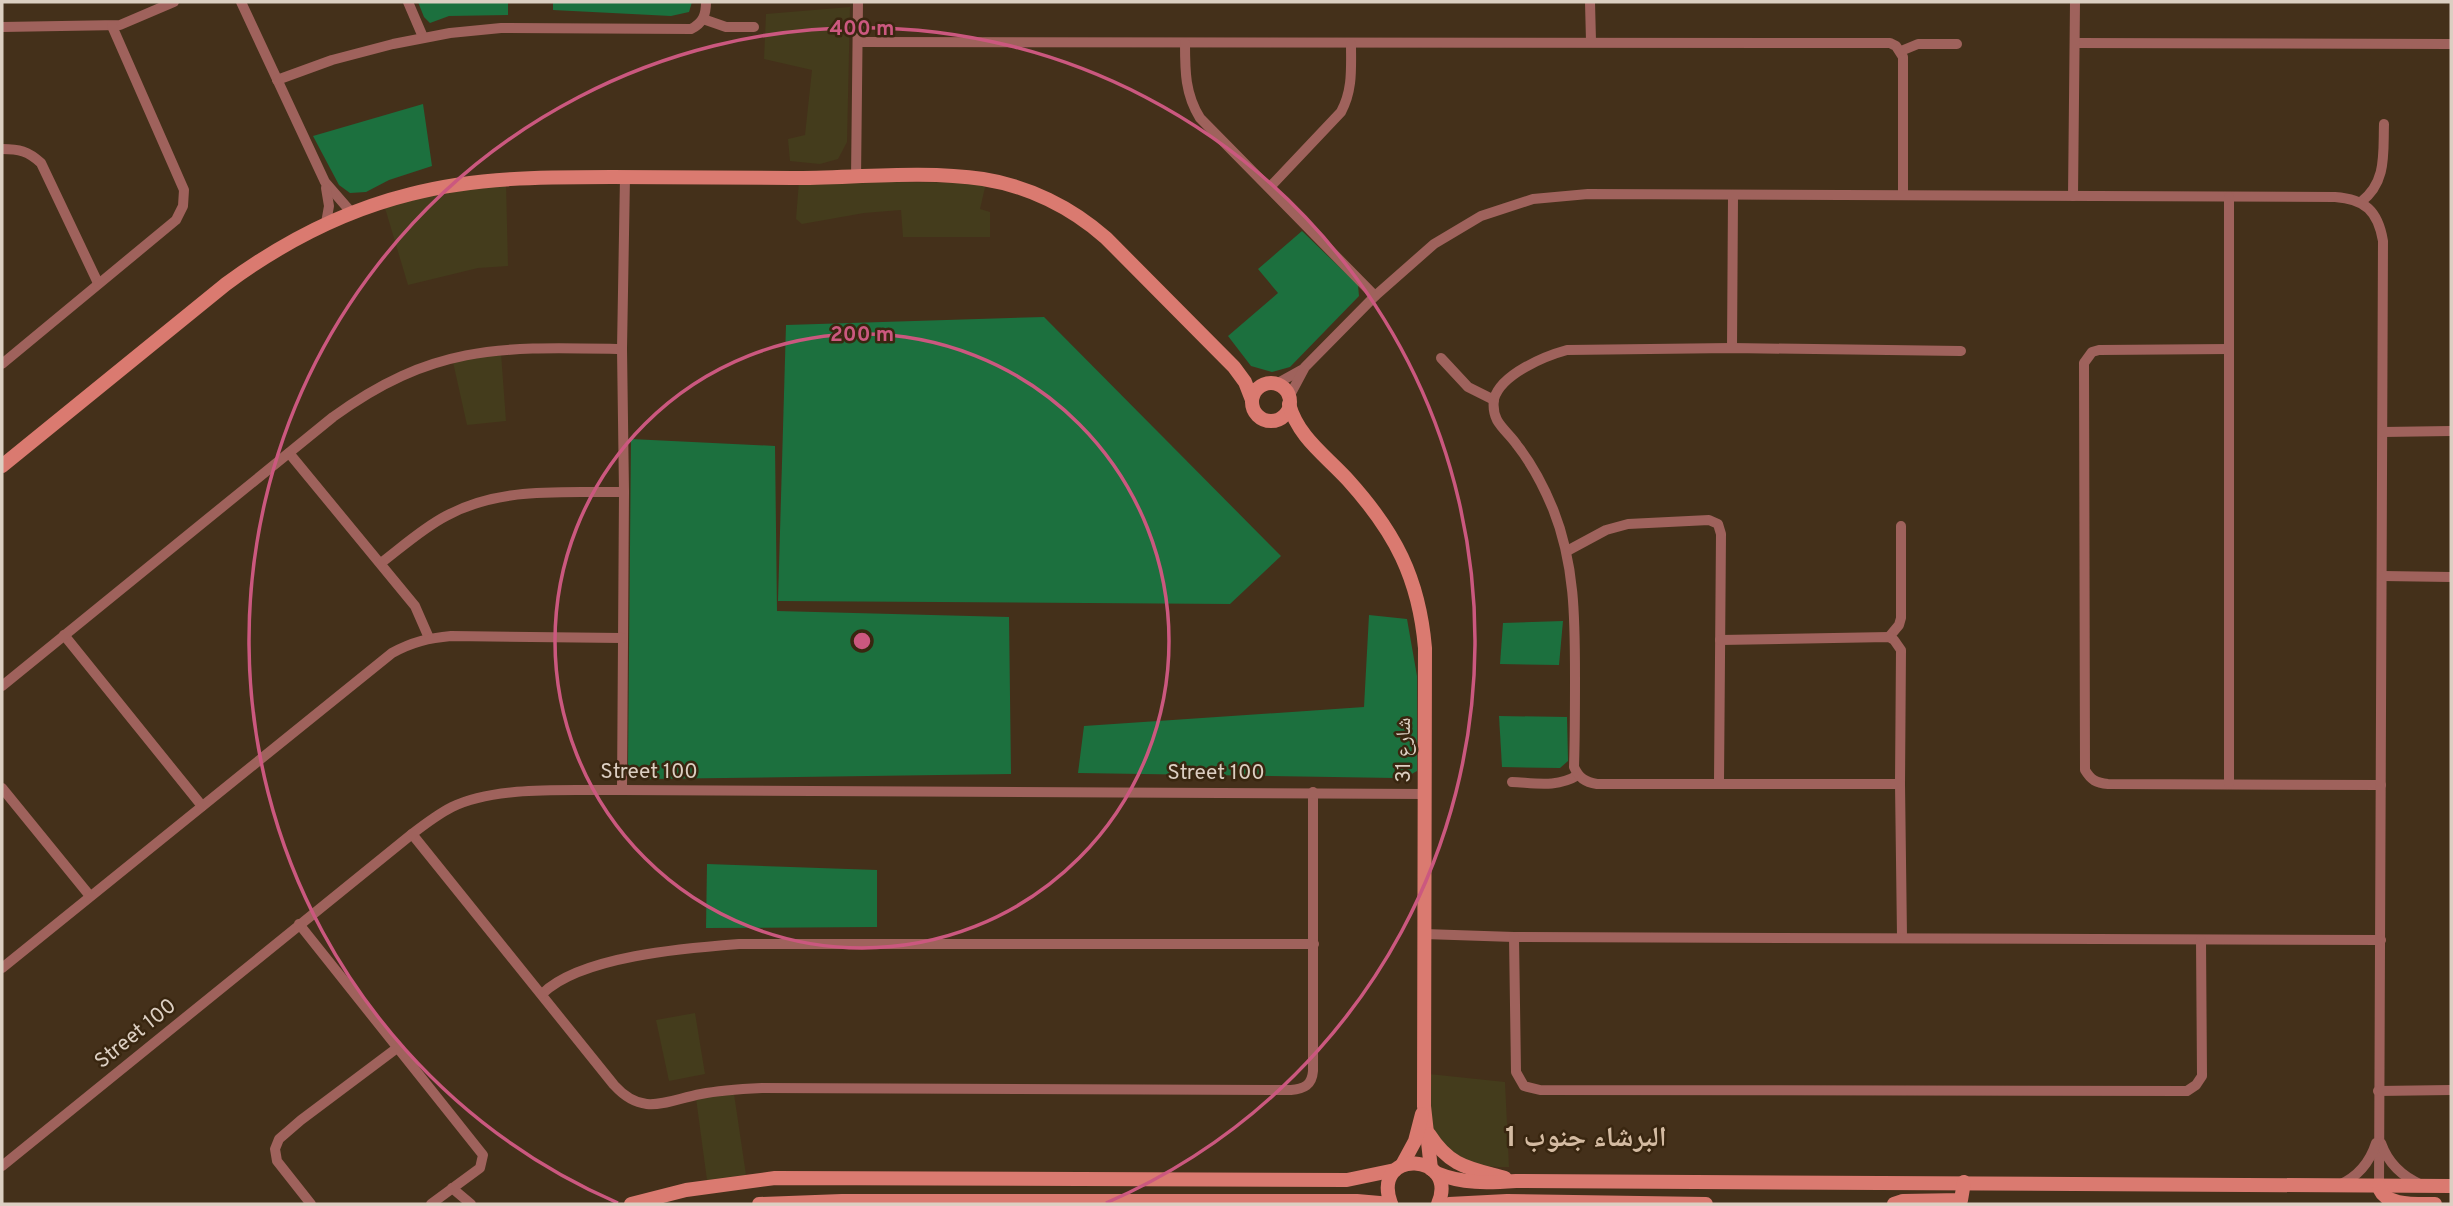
<svg xmlns="http://www.w3.org/2000/svg" width="2453" height="1206" viewBox="0 0 2453 1206" font-family="Overpass,'Noto Naskh Arabic',sans-serif">
	<rect width="100%" height="100%" fill="#44301a"/>
	<g fill="#1c703e">
		<polygon points="418,2 508,2 508,15 449,16 430,23 424,17"/>
		<polygon points="553,2 692,2 689,12 671,16 553,10"/>
		<polygon points="423,104 432,166 389,180 366,192 350,193 339,185 313,136"/>
		<polygon points="1302,231 1358,285 1359,296 1290,367 1272,372 1251,366 1228,336 1278,293 1258,269"/>
		<polygon points="1044,317 1281,556 1230,604 778,601 786,325"/>
		<polygon points="631,439 775,446 777,611 1009,617 1011,774 646,779 635,775 628,764"/>
		<polygon points="1369,615 1407,619 1417,676 1417,771 1408,776 1395,778 1078,773 1084,726 1364,707"/>
		<polygon points="1563,621 1559,665 1500,664 1503,623"/>
		<polygon points="1499,716 1567,717 1568,761 1560,768 1502,767"/>
		<polygon points="707,864 877,870 877,927 706,928"/>
	</g>
	<g fill="#443c1c">
		<polygon points="850,7 847,142 838,159 820,164 790,161 788,139 805,135 812,70 764,59 766,14"/>
		<polygon points="799,181 986,183 980,209 990,212 990,237 903,237 901,210 864,213 802,224 796,219"/>
		<polygon points="506,182 508,266 478,268 408,285 385,208 446,191"/>
		<polygon points="501,353 506,421 467,425 453,362"/>
		<polygon points="695,1013 705,1074 669,1081 656,1020"/>
		<path d="M1429,1074L1505,1082L1509,1167C1478,1168 1438,1159 1431,1123C1427,1108 1430,1089 1429,1074Z"/>
		<polygon points="734,1094 746,1175 707,1180 696,1098"/>
	</g>
	<g fill="none" stroke-linecap="round" stroke-linejoin="round">
		<g stroke="#9f625c" stroke-width="10">
			<polyline points="241,2 325,182 351,212"/>
			<polyline points="408,2 423,37"/>
			<polyline points="1590,2 1591,41"/>
			<polyline points="703,19 726,27 754,27"/>
			<polyline points="2,27 120,25 174,2"/>
			<polyline points="858,42 1890,43 1896,46 1903,57 1903,194"/>
			<path d="M1185,43C1185,71 1185,94 1200,118L1375,296"/>
			<polyline points="2076,43 2451,44"/>
			<polyline points="1901,51 1918,44 1957,44"/>
			<path d="M277,80L332,60L393,44L450,33L501,28L691,29C703,23 706,15 706,2"/>
			<path d="M2,149C19,149 28,151 41,163L98,283"/>
			<polyline points="856,178 858,2"/>
			<path d="M1270,187L1341,112C1353,90 1351,68 1351,44"/>
			<polyline points="2073,196 2075,2"/>
			<path d="M2361,202C2387,182 2383,154 2384,124"/>
			<polyline points="326,223 329,206 326,188"/>
			<polyline points="1732,348 1733,197"/>
			<path d="M2229,349L2099,350L2092,352L2084,363L2085,770C2091,780 2096,783 2108,784L2381,785"/>
			<polyline points="1441,358 1468,387 1494,400"/>
			<polyline points="2,364 176,220 183,206 184,190 112,26"/>
			<polyline points="1276,384 1303,369"/>
			<path d="M1289,397L1305,367L1375,296L1434,244L1481,216L1533,199L1588,194L2335,197C2365,199 2378,211 2383,241L2379,1186"/>
			<polyline points="2383,432 2451,431"/>
			<polyline points="289,453 415,606 429,638"/>
			<polyline points="1567,551 1606,530 1628,524 1709,520 1718,524 1721,534 1719,782"/>
			<path d="M381,563C402,547 423,528 446,516C501,486 564,493 624,492"/>
			<polyline points="2383,576 2451,577"/>
			<polyline points="64,635 202,806"/>
			<polyline points="1889,637 1899,625 1901,618 1901,526"/>
			<polyline points="1720,640 1889,637 1894,640 1901,650 1900,784 1902,937"/>
			<path d="M2,686L333,417C435,343 502,347 622,349"/>
			<path d="M1512,782C1535,783 1557,788 1578,775"/>
			<path d="M1900,784H1597C1585,782 1579,778 1574,767C1575,737 1575,707 1575,677C1575,619 1575,564 1553,509C1544,487 1532,464 1517,445C1511,436 1502,429 1497,420C1494,414 1493,406 1494,399C1501,374 1545,356 1567,350L1732,348L1961,351"/>
			<polyline points="2229,784 2229,197"/>
			<polyline points="2,788 90,896"/>
			<polyline points="622,790 624,492 622,349 625,177"/>
			<path d="M412,834L614,1085C643,1117 665,1101 701,1094C721,1090 741,1089 762,1088L1291,1090C1304,1089 1312,1085 1313,1071V792"/>
			<polyline points="299,924 483,1155 480,1168 431,1204"/>
			<polyline points="1424,934 1514,937 2381,940"/>
			<polyline points="1514,937 1516,1072 1524,1086 1540,1090 2187,1091 2196,1085 2202,1076 2201,940"/>
			<path d="M2,968L392,653C412,642 429,638 451,636L622,638"/>
			<path d="M542,994C580,956 686,948 739,944H1314"/>
			<polyline points="2378,1091 2451,1090"/>
			<path d="M2381,1143C2388,1163 2403,1177 2422,1185"/>
			<path d="M2,1166L412,834C425,824 438,814 452,807C496,785 573,791 622,790L1424,794"/>
			<path d="M2339,1185C2357,1177 2370,1162 2376,1143"/>
			<polyline points="452,1188 471,1204"/>
			<polyline points="311,1204 277,1161 275,1149 279,1139 301,1120 397,1048"/>
		</g>
		<g stroke="#da7a70" stroke-width="14">
			<circle cx="1271" cy="402" r="19"/>
			<path d="M1289,404C1298,437 1325,455 1348,480C1395,532 1419,578 1425,648L1424,1106L1431,1169"/>
			<path d="M2,466L226,284C283,242 342,211 411,194C476,177 544,177 611,177C671,177 731,178 792,178C853,178 923,170 983,179C1028,186 1071,207 1106,238L1234,367L1245,382L1252,400"/>
			<path d="M1429,1134C1450,1167 1469,1168 1505,1178"/>
			<polyline points="1402,1165 1415,1141 1422,1114"/>
			<path d="M1436,1173C1463,1184 1487,1183 1516,1181L2451,1186"/>
			<path d="M2379,1186C2382,1206 2416,1204 2435,1204"/>
			<polyline points="631,1204 686,1190 775,1178 1347,1180 1395,1170"/>
			<polyline points="759,1204 842,1201 1357,1201 1391,1204"/>
			<path d="M1391,1204C1370,1147 1460,1153 1438,1204"/>
			<polyline points="1449,1204 1507,1201 1706,1204"/>
			<polyline points="1894,1204 1903,1201 1961,1200 1964,1182"/>
		</g>
	</g>
	<g fill="none" stroke="#cb587f" stroke-width="3.5">
		<circle cx="862" cy="641" r="307"/>
		<path d="M618 1203A613 613 0 1 1 1106 1203"/>
	</g>
	<g text-anchor="middle" stroke-width="5" stroke-linejoin="round" paint-order="stroke">
		<g font-size="21" fill="#dccfc2" stroke="#392610">
			<text transform="translate(1403 750) rotate(-90)" y="7">شارع 31</text>
			<text x="649" y="778">Street 100</text>
			<text x="1216" y="779">Street 100</text>
			<text transform="translate(135 1033) rotate(-39)" y="7">Street 100</text>
		</g>
		<g font-size="28" font-weight="bold" fill="#d4bba2" stroke="#392610">
			<text x="1586" y="1146">البرشاء جنوب 1</text>
		</g>
	</g>
	<circle cx="862" cy="641" r="10" fill="#cb587f" stroke="#392610" stroke-width="3.5"/>
	<g font-size="21" text-anchor="middle" font-weight="bold" fill="#cb587f" stroke="#392610" stroke-width="5" stroke-linejoin="round" paint-order="stroke">
		<text x="862" y="35">400 m</text>
		<text x="862" y="341">200 m</text>
	</g>
	<rect width="2453" height="1206" fill="none" stroke="#dccfc2" stroke-width="7"/>
</svg>
